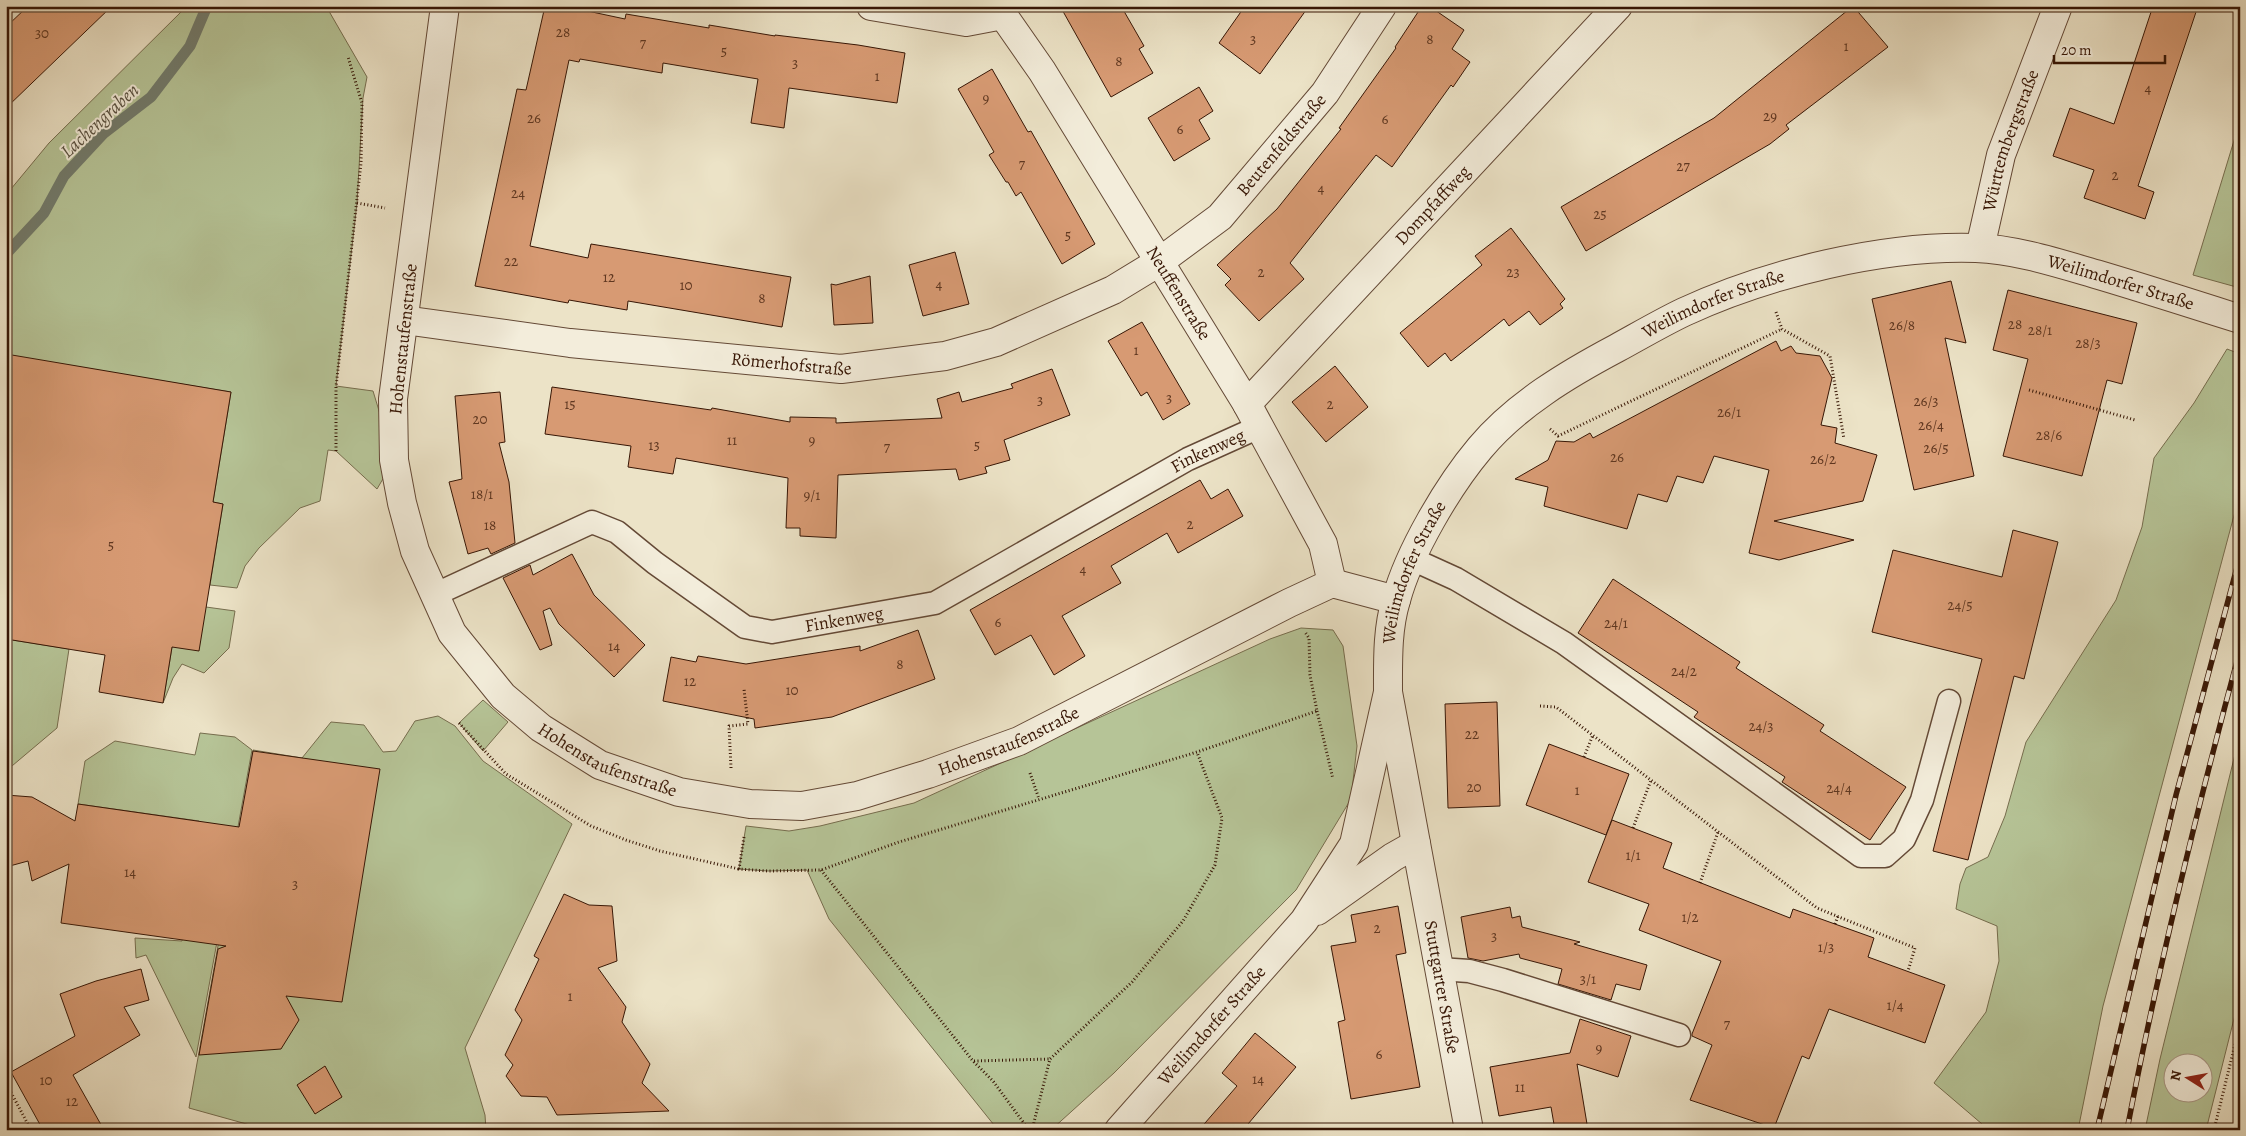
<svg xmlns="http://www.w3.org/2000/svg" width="2246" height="1136" viewBox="0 0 2246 1136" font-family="Alegreya,serif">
	<rect width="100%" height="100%" fill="#ece3c7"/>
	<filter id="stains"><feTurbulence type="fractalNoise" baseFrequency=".004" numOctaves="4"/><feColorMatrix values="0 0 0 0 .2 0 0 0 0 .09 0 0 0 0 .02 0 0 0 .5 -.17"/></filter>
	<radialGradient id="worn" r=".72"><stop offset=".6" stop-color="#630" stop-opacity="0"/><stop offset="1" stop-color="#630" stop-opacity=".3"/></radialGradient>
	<g fill="#b6c497" stroke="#766d4e" fill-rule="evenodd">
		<polygon points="187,6 326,6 367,77 363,98 357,203 336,386 373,391 394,460 377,489 336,451 328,450 320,501 300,508 259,548 245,566 237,588 210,585 223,504 213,502 231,392 6,356 6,195 49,143"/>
		<polygon points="2240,121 2240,288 2193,275"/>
		<polygon points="2227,349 2240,354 2240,493 2103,1006 2078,1130 1989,1130 1934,1083 1986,1012 1999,961 1997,926 1956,909 1960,884 1966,868 1988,857 2005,816 2026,742 2116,600 2142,527 2154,458 2194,403"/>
		<polygon points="206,607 235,611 229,648 204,673 182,664 173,678 163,703 172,647"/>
		<polygon points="1301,628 1333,630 1343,646 1357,746 1351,799 1296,890 1114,1073 1051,1130 998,1130 829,919 807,870 768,871 739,869 746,826 789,831 820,826 914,803 1270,639"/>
		<polygon points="6,639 69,649 57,728 6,771"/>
		<polygon points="483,700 508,722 483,751 459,723"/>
		<polygon points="438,716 455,726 483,761 572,824 465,1048 485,1115 486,1130 268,1130 189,1108 253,750 302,758 331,722 364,725 383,752 396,751 415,721"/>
		<polygon points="200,733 235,737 252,750 196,1057 146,955 136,958 135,938 182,941 199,821 78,804 85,761 115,741 195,755"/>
		<path d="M2240,734V995L2206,1130H2145L2160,1059ZM2174,1064H2204V1094H2174Z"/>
	</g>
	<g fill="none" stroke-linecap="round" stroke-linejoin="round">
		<polyline stroke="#727b6c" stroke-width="11" points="6,254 44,213 64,176 103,134 151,97 190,46 207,6"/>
	</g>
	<g fill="#d79a73" stroke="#371605">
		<polygon points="28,6 112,6 6,108 6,27"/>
		<polygon points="545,6 564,6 625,19 626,14 709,28 709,25 775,36 775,35 858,45 905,53 897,103 789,88 784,128 751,123 758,79 663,63 662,73 580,59 579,62 569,60 530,246 588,258 591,244 791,277 782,327 628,301 627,310 569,300 568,303 475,286 517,89 526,90"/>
		<polygon points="1060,6 1121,6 1144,46 1139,49 1153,73 1111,97"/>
		<polygon points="1245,6 1309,6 1260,74 1219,43"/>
		<polygon points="1422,6 1429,6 1464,30 1452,49 1470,62 1453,87 1451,85 1392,167 1376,155 1290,263 1304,279 1259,321 1225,285 1231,279 1217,265 1277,209 1341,129 1339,128 1396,48 1395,47"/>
		<polygon points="1853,6 1888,47 1786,125 1789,129 1770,144 1586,251 1561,207 1714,118"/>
		<polygon points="2153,6 2198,6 2138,186 2154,192 2145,219 2084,198 2094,170 2053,156 2070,108 2114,124"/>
		<polygon points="992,69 1028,132 1031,131 1095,244 1062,264 1021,192 1016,196 1008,182 1006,182 989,155 994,152 958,89"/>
		<polygon points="1199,87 1213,111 1199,120 1210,139 1174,161 1148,118"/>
		<polygon points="1511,228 1565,299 1560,304 1563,308 1540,325 1529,311 1509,326 1504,319 1451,361 1445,353 1428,367 1400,333 1482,265 1475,256"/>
		<polygon points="955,252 969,304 923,316 909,265"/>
		<polygon points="870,276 873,323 834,325 831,284 836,285"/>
		<polygon points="1951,281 1966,343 1945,338 1974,476 1914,490 1872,299"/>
		<polygon points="2008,290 2137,323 2122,384 2107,380 2082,476 2003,456 2028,359 1993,350"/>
		<polygon points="1142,322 1190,404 1163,420 1147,392 1141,396 1108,341"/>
		<polygon points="1776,341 1781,351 1791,346 1796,353 1820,356 1832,378 1821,425 1837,428 1835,443 1877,455 1863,501 1774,521 1854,540 1779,560 1749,553 1769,470 1714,456 1703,483 1677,476 1667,502 1638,494 1627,529 1544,506 1548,487 1515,479 1548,460 1556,441 1574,442 1590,433 1593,438"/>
		<polygon points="6,354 231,392 213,502 223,504 199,651 172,647 163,703 99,692 105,655 6,639"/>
		<polygon points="1335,366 1368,407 1326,442 1292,402"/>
		<polygon points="1052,369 1070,415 1004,440 1010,460 985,467 987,473 959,480 956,469 838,475 836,538 800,536 800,528 786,528 788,478 676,458 673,474 628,467 631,446 545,434 552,387 711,410 712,408 790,422 790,417 836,418 836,423 942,418 937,399 959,392 962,402 1013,388 1011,384"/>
		<polygon points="500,392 505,442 499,443 509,482 515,543 491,554 488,548 468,554 449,482 462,479 455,396"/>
		<polygon points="1200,480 1211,499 1228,489 1243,516 1178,553 1167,533 1111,566 1121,583 1062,616 1085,656 1054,675 1031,635 995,655 970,610"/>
		<polygon points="2013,530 2058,542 2024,679 2014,676 1968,860 1933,851 1982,659 1872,632 1893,550 2002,577"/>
		<polygon points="572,554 594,595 645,645 614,677 559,624 550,608 543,611 552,645 540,650 503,578 530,565 533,575"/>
		<polygon points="1613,579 1740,662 1736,668 1824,725 1820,731 1906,787 1870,840 1782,782 1785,777 1694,717 1698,712 1578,633"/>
		<polygon points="918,630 935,679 832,717 755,728 754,719 663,701 671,657 696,662 698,656 746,664 860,646 860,651"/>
		<polygon points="1497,702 1500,806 1448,808 1445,704"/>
		<polygon points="1549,744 1629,774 1606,835 1526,805"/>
		<polygon points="253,751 380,769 342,1002 286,996 299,1020 281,1049 199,1055 218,949 226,946 61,923 69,864 32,881 28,861 6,867 6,795 32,797 75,821 78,804 239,827"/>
		<polygon points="1612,820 1672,843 1663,868 1790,918 1793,909 1874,938 1868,957 1945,985 1925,1043 1829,1009 1809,1059 1802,1056 1774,1128 1690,1100 1712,1045 1692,1036 1692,1034 1721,961 1639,930 1649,904 1588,882"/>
		<polygon points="564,894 589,905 612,906 617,961 598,968 626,1007 622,1022 650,1064 642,1083 669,1111 557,1115 547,1097 521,1096 506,1076 513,1065 505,1055 522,1020 515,1010 539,959 534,956"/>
		<polygon points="1398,906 1406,953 1396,955 1420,1087 1351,1099 1338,1022 1345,1020 1331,946 1356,942 1351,915"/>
		<polygon points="1510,907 1512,918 1520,916 1522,927 1580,942 1574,944 1647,965 1640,990 1616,984 1611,1000 1558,984 1562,969 1520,958 1519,954 1483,961 1468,958 1461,917"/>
		<polygon points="141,969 149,1000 124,1007 140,1035 73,1075 104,1130 43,1130 11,1072 75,1036 60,994 96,981"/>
		<polygon points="1580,1019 1631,1036 1618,1077 1577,1064 1588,1130 1555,1130 1551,1107 1499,1116 1490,1067 1570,1053"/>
		<polygon points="1255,1033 1296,1067 1243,1130 1199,1130 1237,1086 1222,1073"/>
		<polygon points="325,1066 342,1097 315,1114 297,1085"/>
	</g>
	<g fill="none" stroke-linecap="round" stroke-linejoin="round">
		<g stroke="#644936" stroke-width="25">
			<g id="service">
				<polyline points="1412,559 1456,579 1564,643 1861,856 1885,856 1904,839 1922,800 1949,701"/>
				<path id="s1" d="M434,595L592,522L617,532L655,563L745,627L772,632L935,603L1188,459L1259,427"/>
				<polyline points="1439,969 1469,971 1503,980 1679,1035"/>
			</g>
		</g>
		<g stroke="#644936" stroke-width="30">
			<g id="minor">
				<path id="s2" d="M445,6L393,399L394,460L402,503L415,551L452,633L503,696L541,728L600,765L679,792L750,804L802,806L857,796L928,774L1019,741L1289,603L1332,583L1396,600"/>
				<polyline points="871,6 966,22 1003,15"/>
				<path id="s3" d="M1003,15L1042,71L1247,404L1323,544L1332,583"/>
				<path id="s4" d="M1980,248L2001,155L2058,6"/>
				<path id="s5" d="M404,320L570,343L841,369L945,356L996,342L1113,290L1159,262L1220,217L1325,93L1382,6"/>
				<path id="s6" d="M1247,404L1618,6"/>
				<polyline points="1317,911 1393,857 1416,844"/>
				<path id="s7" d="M1119,1130L1304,921L1354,844L1388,692"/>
			</g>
		</g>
		<g stroke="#644936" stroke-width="30">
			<g id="tertiary">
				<path id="s8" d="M1469,1130L1388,692C1388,661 1387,630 1396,600C1409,552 1448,486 1480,448C1516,405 1568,374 1617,348C1639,336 1661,323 1684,312C1768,273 1884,245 1976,248C2015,249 2061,264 2099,275C2146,289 2193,304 2240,319"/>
			</g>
		</g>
		<g stroke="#371605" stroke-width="3" stroke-dasharray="1 2.5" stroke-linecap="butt">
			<polyline points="357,203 385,208"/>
			<polyline points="1776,312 1782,329 1830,356 1844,439"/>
			<polyline points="2029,390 2135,420"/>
			<polyline points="1550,429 1558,436 1782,329"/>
			<polyline points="336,451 336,387 361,163 362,103 348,57"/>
			<polyline points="1540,706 1556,707 1817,908 1915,948 1908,971"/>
			<polyline points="1317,711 1333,779"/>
			<polyline points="459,723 506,774 591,826 626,840 660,851 739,869"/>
			<polyline points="1584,757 1593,735"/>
			<polyline points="731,768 729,726 748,724 744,689"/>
			<polyline points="1030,773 1039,799"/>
			<polyline points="1633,828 1651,780"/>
			<polyline points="744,837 739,869 768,871 821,870 899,842 1197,752 1317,711 1310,675 1309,638 1305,632"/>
			<polyline points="821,870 973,1061 993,1081 1029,1130"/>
			<polyline points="1700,883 1718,832"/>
			<polyline points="1835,924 1838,916"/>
			<polyline points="974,1061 1050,1059"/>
			<polyline points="6,1083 31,1130"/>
			<polyline points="1032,1130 1050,1059 1132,982 1183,921 1215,865 1222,818 1197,752"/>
			<polyline points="2214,1130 2240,1024"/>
		</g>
		<use href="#service" stroke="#f3eddb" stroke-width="22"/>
		<use href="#minor" stroke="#f3eddb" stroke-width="28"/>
		<use href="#tertiary" stroke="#f3eddb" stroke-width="28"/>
		<g stroke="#371605" stroke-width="5.5">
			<g id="rail">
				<polyline points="2097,1130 2176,795 2240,556"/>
				<path d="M2127,1130C2158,968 2197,809 2240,650"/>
			</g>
		</g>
		<use href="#rail" stroke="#f3eddb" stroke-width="4" stroke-dasharray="11" stroke-linecap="butt"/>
	</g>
	<g text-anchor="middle" stroke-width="4" stroke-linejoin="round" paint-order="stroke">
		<g font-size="15" fill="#5f3720">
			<text x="563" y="37">28</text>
			<text x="42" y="38">30</text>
			<text x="1253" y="44">3</text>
			<text x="1430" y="44">8</text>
			<text x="643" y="48">7</text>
			<text x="1846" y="51">1</text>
			<text x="724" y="56">5</text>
			<text x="1119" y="66">8</text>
			<text x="795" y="68">3</text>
			<text x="877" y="81">1</text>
			<text x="2148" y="93">4</text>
			<text x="986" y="103">9</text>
			<text x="1770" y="121">29</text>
			<text x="534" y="123">26</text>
			<text x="1385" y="124">6</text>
			<text x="1180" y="134">6</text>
			<text x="1022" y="169">7</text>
			<text x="1683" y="171">27</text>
			<text x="2115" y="180">2</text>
			<text x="1321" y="193">4</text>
			<text x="518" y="198">24</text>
			<text x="1600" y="219">25</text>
			<text x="1068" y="240">5</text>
			<text x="511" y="266">22</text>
			<text x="1261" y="277">2</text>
			<text x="1513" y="277">23</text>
			<text x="609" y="282">12</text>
			<text x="939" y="289">4</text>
			<text x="686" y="290">10</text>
			<text x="762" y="303">8</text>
			<text x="2015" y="329">28</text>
			<text x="1902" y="330">26/8</text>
			<text x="2040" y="335">28/1</text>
			<text x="2088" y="348">28/3</text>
			<text x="1136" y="355">1</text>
			<text x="1169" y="403">3</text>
			<text x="1040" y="405">3</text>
			<text x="1926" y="406">26/3</text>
			<text x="570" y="409">15</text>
			<text x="1330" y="409">2</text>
			<text x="1729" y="417">26/1</text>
			<text x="480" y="424">20</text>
			<text x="1931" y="430">26/4</text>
			<text x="2049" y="440">28/6</text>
			<text x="732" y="445">11</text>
			<text x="812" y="445">9</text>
			<text x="654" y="450">13</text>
			<text x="977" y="450">5</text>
			<text x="887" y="452">7</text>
			<text x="1936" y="453">26/5</text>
			<text x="1617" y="462">26</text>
			<text x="1823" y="464">26/2</text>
			<text x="482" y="499">18/1</text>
			<text x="812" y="500">9/1</text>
			<text x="1190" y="529">2</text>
			<text x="490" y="530">18</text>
			<text x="111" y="550">5</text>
			<text x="1083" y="574">4</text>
			<text x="1960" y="610">24/5</text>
			<text x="998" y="627">6</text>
			<text x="1616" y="628">24/1</text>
			<text x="614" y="651">14</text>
			<text x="900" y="669">8</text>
			<text x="1684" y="676">24/2</text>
			<text x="690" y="686">12</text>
			<text x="792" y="695">10</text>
			<text x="1761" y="731">24/3</text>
			<text x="1472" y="739">22</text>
			<text x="1474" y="792">20</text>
			<text x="1839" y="793">24/4</text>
			<text x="1577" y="795">1</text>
			<text x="1633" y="860">1/1</text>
			<text x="130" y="877">14</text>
			<text x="295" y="889">3</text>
			<text x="1690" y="922">1/2</text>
			<text x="1377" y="933">2</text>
			<text x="1494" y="941">3</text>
			<text x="1826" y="952">1/3</text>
			<text x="1588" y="984">3/1</text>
			<text x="570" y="1001">1</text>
			<text x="1895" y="1010">1/4</text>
			<text x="1727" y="1029">7</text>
			<text x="1599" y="1053">9</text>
			<text x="1379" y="1059">6</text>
			<text x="1258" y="1084">14</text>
			<text x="46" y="1085">10</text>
			<text x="1520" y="1092">11</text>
			<text x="72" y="1106">12</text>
		</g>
		<g font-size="18" fill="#371605" stroke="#f3eddb">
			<text dy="6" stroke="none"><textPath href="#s4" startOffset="112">Württembergstraße</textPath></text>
			<text dy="6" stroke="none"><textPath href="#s5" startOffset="950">Beutenfeldstraße</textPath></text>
			<text dy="6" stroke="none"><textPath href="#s6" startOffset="272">Dompfaffweg</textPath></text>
			<text dy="6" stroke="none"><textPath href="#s8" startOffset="1410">Weilimdorfer Straße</textPath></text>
			<text dy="6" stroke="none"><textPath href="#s3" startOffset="329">Neuffenstraße</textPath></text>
			<text dy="6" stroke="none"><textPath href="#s8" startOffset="990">Weilimdorfer Straße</textPath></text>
			<text transform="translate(403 339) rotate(-84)" y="6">Hohenstaufenstraße</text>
			<text dy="6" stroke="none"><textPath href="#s5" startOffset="390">Römerhofstraße</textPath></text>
			<text dy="6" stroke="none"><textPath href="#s1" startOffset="866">Finkenweg</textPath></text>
			<text dy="6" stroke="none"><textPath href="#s8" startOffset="570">Weilimdorfer Straße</textPath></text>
			<text dy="6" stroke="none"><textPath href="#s1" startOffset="461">Finkenweg</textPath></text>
			<text dy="6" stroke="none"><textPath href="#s2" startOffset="1266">Hohenstaufenstraße</textPath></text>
			<text dy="6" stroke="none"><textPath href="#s2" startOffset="846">Hohenstaufenstraße</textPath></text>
			<text transform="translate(1442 987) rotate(80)" y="6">Stuttgarter Straße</text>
			<text dy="6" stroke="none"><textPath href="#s7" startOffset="140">Weilimdorfer Straße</textPath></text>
		</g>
		<g font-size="19" font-style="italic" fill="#595141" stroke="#f3eddb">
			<text transform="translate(99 120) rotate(-43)" y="7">Lachengraben</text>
		</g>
	</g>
	<rect width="2246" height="1136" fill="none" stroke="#ece3c7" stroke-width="25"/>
	<rect x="8" y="8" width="2231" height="1121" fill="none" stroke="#371605" stroke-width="2.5"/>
	<rect x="12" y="12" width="2221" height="1111" fill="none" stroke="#371605"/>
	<g transform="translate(2188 1078) rotate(281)"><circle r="24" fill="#f3eddb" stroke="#a89785"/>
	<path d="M0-4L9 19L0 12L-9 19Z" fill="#8f2418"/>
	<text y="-8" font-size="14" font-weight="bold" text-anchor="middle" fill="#371605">N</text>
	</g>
	<path d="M2054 55v8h111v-8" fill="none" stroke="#371605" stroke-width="2.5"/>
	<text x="2061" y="55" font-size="15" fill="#371605" stroke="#f3eddb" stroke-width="4" paint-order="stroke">20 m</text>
	<rect width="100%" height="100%" filter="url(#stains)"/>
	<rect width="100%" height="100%" fill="url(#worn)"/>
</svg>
